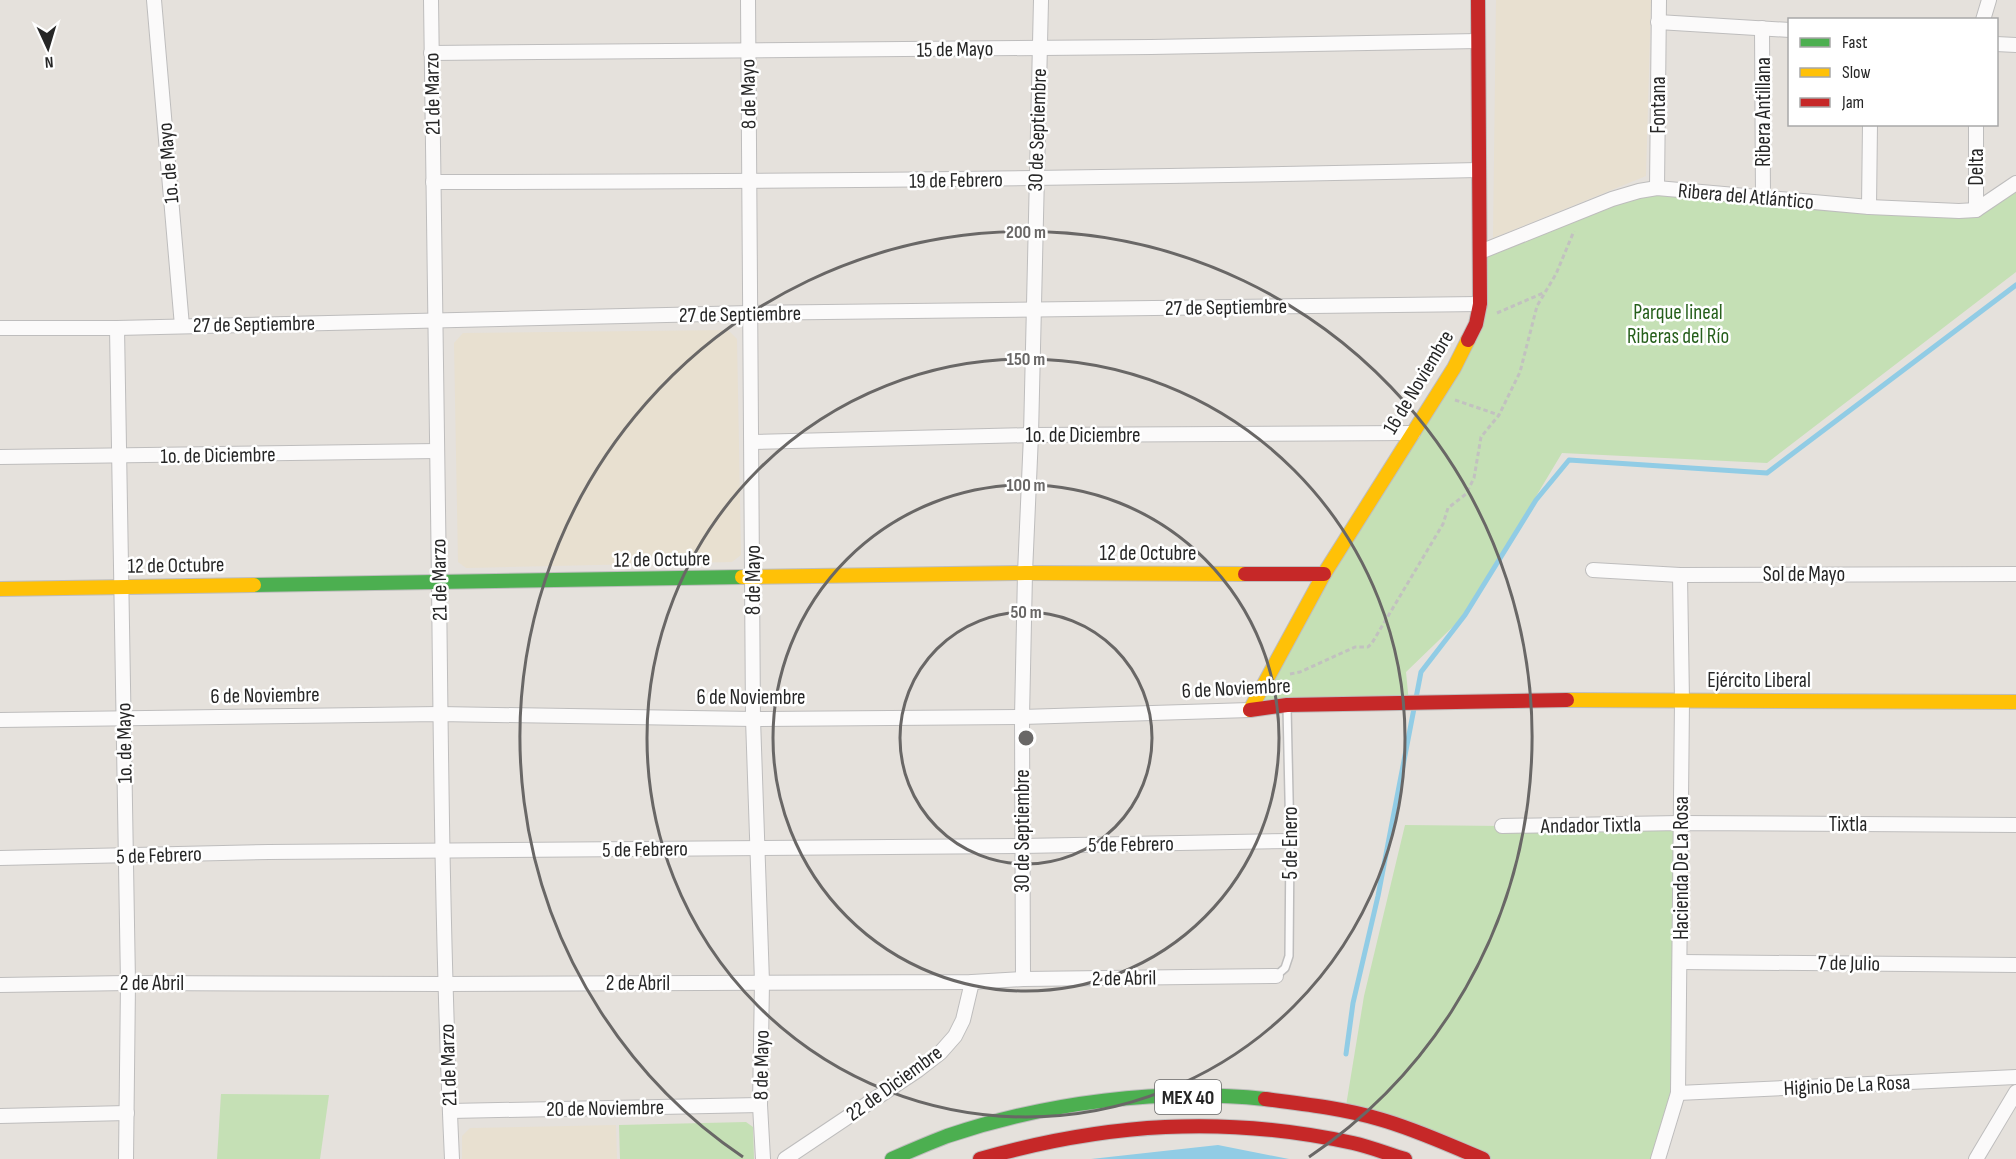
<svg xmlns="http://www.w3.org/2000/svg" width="2016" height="1159" viewBox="0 0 2016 1159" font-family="'Sofia Sans Condensed',sans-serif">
	<rect width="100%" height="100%" fill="#e5e1dc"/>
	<g fill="#e8e0d0">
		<polygon points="1496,0 1651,0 1646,176 1493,238"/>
		<polygon points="728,330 737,339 741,555 732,562 466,568 458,562 454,343 463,333"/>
		<polygon points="616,1125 617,1159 462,1159 462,1136 470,1128"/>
	</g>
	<g fill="#c5e0b5">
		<polygon points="2016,183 2016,272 1767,463 1562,453 1465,615 1406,672 1409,703 1250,710 1469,340 1480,252 1639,191 1959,211"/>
		<polygon points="1680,823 1679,1093 1658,1159 1473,1159 1345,1112 1364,996 1405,825 1502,826"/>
		<polygon points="221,1094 329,1095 320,1159 217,1159"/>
		<polygon points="746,1122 753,1127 754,1159 620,1159 619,1125"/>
	</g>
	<polygon fill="#91cce5" points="1218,1145 1289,1159 1091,1159"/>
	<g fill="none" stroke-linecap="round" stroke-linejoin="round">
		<polyline stroke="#91cce5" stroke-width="5" points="1346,1054 1353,1003 1378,896 1421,672 1465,615 1536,500 1569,460 1767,473 2016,285"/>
		<g stroke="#bebdbd" stroke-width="10">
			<polyline id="lane" points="1276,976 1285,968 1289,956 1290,841 1287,707"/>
		</g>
		<g stroke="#bebdbd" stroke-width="16">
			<g id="street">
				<polyline points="154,0 182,326"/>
				<path d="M431,0C433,194 437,388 439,582C441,775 443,967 452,1159"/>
				<polyline points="748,0 753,719 762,982 760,1105 763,1159"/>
				<polyline points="1983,20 1989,0"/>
				<polyline points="1658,22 1790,30"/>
				<polyline points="1762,28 1763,197"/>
				<polyline points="1996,44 2016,45"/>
				<polyline points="431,53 1151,47 1478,41"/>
				<path d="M433,182C782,182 1130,178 1478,170"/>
				<polyline points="1657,188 1659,0"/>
				<polyline points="1869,207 1870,124"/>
				<polyline points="1976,210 1976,124"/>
				<polyline points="1480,252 1612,199 1639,191 1657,188 1869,207 1959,211 1976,210 2016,183"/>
				<polyline points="0,328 117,328 751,313 1480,304"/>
				<polyline points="117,328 128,983 126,1159"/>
				<polyline points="753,442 1031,435 1413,433"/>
				<polyline points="0,457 437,451"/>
				<polyline points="1593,570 1680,575 2016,574"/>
				<polyline points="0,720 439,714 753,719 1022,717 1250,710"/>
				<polyline points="1502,826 1680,823 2016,825"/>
				<polyline points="0,858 269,852 1022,846 1290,841"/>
				<polyline points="1681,962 2016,965"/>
				<polyline points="1023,979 1022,717 1025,573 1031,435 1041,0"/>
				<polyline points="0,985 128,983 445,984 972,982 1023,979 1276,976"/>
				<polyline points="1678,1093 2016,1077"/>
				<polyline points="450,1111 760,1105"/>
				<polyline points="0,1116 127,1113"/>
				<polyline points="785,1159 918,1070 940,1053 955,1036 963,1020 972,982"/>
				<polyline points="1658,1159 1678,1093 1682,701 1680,575"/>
				<polyline points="1976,1159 2016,1092"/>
			</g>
		</g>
		<g stroke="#bebdbd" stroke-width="16">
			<g id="fast">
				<polyline points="254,585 742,577"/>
				<path d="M892,1159C910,1151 929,1143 947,1136C1048,1102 1159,1088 1265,1099"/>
			</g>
		</g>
		<g stroke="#bebdbd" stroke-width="16">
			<g id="slow">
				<polyline points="742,577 1025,573 1245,574"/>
				<polyline points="0,589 254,585"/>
				<polyline points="1567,700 2016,702"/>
				<polyline points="1250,710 1324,574 1454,368 1468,340"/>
			</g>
		</g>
		<g stroke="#bebdbd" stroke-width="16">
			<g id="jam">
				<polyline points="1468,340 1476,324 1480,304 1478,0"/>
				<polyline points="1245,574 1324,574"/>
				<polyline points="1250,710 1287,705 1567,700"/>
				<path d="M1265,1099C1303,1104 1342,1108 1379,1119C1415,1129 1449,1145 1483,1159"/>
				<path d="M980,1159C1106,1123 1224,1115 1353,1143C1371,1147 1388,1154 1405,1159"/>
			</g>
		</g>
		<g stroke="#c2c1c0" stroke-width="3" stroke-dasharray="4.5 3" stroke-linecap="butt">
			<polyline points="1497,313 1543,293"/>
			<polyline points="1455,400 1499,415"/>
			<polyline points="1290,674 1300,672 1355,647 1368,647 1372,643 1443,524 1448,508 1466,494 1474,478 1481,437 1499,415 1520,372 1537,306 1556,274 1574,231"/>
		</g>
		<use href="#lane" stroke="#fbfafa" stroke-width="7"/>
		<use href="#street" stroke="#fbfafa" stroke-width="14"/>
		<use href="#fast" stroke="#4caf50" stroke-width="14"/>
		<use href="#slow" stroke="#ffc107" stroke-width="14"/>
		<use href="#jam" stroke="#c62828" stroke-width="14"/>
	</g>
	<g fill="none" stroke="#696766" stroke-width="3">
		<circle cx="1026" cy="738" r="126"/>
		<circle cx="1026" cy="738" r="253"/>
		<circle cx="1026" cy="738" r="379"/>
		<path d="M743 1157A506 506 0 1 1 1309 1157"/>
	</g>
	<g text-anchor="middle" stroke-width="5" stroke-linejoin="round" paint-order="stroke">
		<rect fill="#fff" stroke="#676767" stroke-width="1.5" x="1155" y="1080" width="66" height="34" rx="4.5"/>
		<g font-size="20" font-weight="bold" fill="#262626">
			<text x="1188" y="1104">MEX 40</text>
		</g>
		<g font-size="21" fill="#262626" stroke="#fff">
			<text transform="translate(955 49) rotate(-1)" y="7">15 de Mayo</text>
			<text transform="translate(432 94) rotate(-91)" y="7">21 de Marzo</text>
			<text transform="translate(748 94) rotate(-91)" y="7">8 de Mayo</text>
			<text transform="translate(1658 105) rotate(-90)" y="7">Fontana</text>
			<text transform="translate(1763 112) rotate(-90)" y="7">Ribera Antillana</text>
			<text transform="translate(1037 130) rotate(-88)" y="7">30 de Septiembre</text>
			<text transform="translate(168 163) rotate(-95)" y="7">1o. de Mayo</text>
			<text transform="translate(1976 167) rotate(-90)" y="7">Delta</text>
			<text transform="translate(956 180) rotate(-1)" y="7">19 de Febrero</text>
			<text transform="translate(1746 196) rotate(5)" y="7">Ribera del Atlántico</text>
			<text transform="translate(1226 307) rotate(-1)" y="7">27 de Septiembre</text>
			<text transform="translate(740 314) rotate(-1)" y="7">27 de Septiembre</text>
			<text transform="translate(254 324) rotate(-1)" y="7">27 de Septiembre</text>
			<text transform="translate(1418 382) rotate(-59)" y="7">16 de Noviembre</text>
			<text x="1083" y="442">1o. de Diciembre</text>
			<text transform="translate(218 455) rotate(-1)" y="7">1o. de Diciembre</text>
			<text x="1148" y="560">12 de Octubre</text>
			<text transform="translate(662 559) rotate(-1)" y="7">12 de Octubre</text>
			<text transform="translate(176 565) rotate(-1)" y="7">12 de Octubre</text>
			<text x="1804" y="581">Sol de Mayo</text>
			<text transform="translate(439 580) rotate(-91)" y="7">21 de Marzo</text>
			<text transform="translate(753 580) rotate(-90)" y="7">8 de Mayo</text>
			<text x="1759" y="687">Ejército Liberal</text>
			<text transform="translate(1236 688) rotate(-3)" y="7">6 de Noviembre</text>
			<text transform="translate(265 695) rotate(-1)" y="7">6 de Noviembre</text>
			<text x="751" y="704">6 de Noviembre</text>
			<text transform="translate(124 743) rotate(-91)" y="7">1o. de Mayo</text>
			<text x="1848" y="831">Tixtla</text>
			<text transform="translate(1591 825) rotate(-1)" y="7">Andador Tixtla</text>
			<text transform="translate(1022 831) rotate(-90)" y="7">30 de Septiembre</text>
			<text transform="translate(1290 843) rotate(-90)" y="7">5 de Enero</text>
			<text transform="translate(1131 844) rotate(-1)" y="7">5 de Febrero</text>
			<text transform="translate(645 849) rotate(-1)" y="7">5 de Febrero</text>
			<text transform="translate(159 855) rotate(-2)" y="7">5 de Febrero</text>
			<text transform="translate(1681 868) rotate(-90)" y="7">Hacienda De La Rosa</text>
			<text transform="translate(1849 963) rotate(1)" y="7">7 de Julio</text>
			<text transform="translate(1124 978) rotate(-1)" y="7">2 de Abril</text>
			<text x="152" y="990">2 de Abril</text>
			<text x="638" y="990">2 de Abril</text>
			<text transform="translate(448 1065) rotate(-92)" y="7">21 de Marzo</text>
			<text transform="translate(761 1065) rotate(-89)" y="7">8 de Mayo</text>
			<text transform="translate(894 1083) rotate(-36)" y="7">22 de Diciembre</text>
			<text transform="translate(1847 1085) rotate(-3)" y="7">Higinio De La Rosa</text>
			<text transform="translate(605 1108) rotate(-1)" y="7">20 de Noviembre</text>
		</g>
		<g font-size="21" fill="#265f1b" stroke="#fff">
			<text x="1678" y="319">Parque lineal<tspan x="1678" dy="24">Riberas del Río</tspan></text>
		</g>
	</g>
	<circle cx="1026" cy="738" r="9" fill="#696766" stroke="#fff" stroke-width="3"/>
	<g font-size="18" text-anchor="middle" font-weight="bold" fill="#696766" stroke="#fff" stroke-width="5" stroke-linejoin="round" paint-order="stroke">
		<text x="1026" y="238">200 m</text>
		<text x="1026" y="365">150 m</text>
		<text x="1026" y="491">100 m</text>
		<text x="1026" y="618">50 m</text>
	</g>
	<rect x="1788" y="18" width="210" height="108" fill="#ffffff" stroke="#a8a8a8" stroke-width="1.5"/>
	<rect x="1800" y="38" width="30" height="9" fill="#4caf50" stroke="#a8a8a8" stroke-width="1.5"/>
	<text x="1842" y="48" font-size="18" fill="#262626">Fast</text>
	<rect x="1800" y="68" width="30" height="9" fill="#ffc107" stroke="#a8a8a8" stroke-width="1.5"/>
	<text x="1842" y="78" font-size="18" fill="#262626">Slow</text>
	<rect x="1800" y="98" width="30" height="9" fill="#c62828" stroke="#a8a8a8" stroke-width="1.5"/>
	<text x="1842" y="108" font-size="18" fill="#262626">Jam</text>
	<g transform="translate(48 48) rotate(176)" stroke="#ffffff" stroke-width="4.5" paint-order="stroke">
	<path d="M0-4.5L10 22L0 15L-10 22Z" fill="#262626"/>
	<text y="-9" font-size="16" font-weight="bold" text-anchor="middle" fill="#262626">N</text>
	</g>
</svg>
